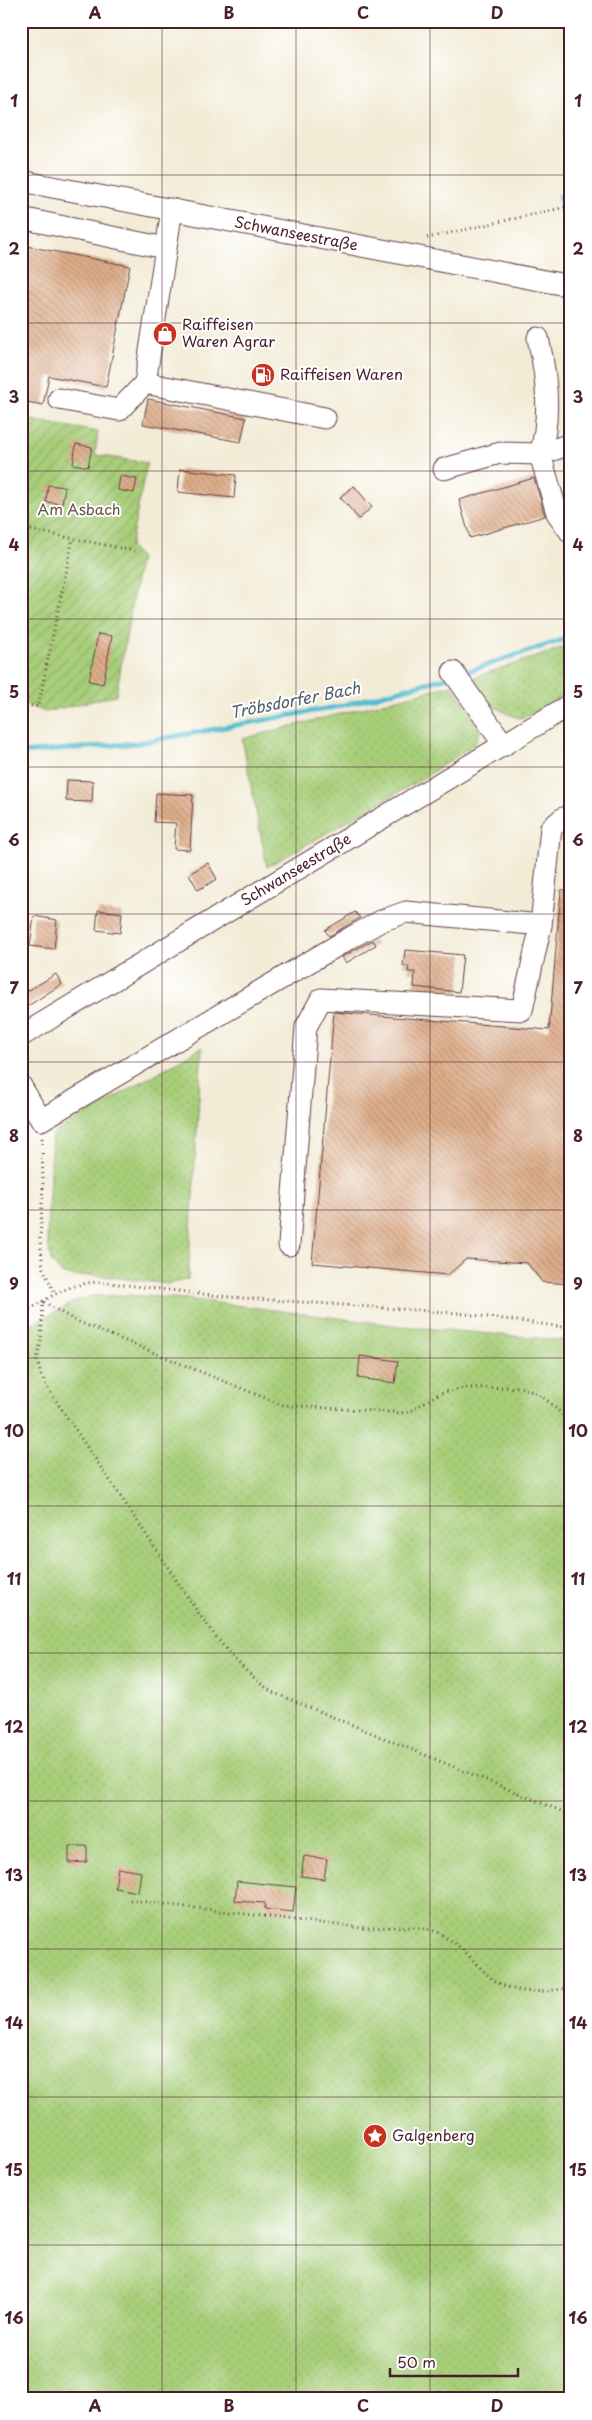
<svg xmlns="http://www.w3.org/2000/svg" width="592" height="2420" viewBox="0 0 592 2420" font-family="'Playpen Sans',sans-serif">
	<defs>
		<pattern id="grass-dots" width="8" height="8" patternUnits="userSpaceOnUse" patternTransform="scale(1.25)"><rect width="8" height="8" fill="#a7ce79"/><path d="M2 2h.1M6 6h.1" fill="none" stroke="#91b069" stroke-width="1.8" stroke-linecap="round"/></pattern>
		<pattern id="garden-furrows" width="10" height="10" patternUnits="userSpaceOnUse" patternTransform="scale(1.25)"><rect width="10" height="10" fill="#a7ce79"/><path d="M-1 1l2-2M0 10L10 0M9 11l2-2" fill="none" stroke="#91b069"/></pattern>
		<pattern id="building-back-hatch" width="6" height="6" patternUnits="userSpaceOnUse" patternTransform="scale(1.25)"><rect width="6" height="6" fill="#deae8a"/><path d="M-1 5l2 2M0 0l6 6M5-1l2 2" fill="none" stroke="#b68d71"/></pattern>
	</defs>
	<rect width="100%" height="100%" fill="#fff"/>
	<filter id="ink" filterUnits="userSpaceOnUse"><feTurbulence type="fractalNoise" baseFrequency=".02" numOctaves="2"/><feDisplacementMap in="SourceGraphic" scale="10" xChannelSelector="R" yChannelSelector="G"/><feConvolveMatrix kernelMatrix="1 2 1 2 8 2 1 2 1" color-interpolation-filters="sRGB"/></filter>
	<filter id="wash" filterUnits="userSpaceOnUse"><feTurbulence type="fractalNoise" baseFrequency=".0096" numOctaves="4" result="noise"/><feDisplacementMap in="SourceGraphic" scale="20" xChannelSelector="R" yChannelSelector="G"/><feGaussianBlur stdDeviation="1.12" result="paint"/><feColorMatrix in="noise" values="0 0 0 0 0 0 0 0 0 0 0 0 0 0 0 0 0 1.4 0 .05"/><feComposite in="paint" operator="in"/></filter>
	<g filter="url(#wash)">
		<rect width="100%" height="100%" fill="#f2ebd5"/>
		<g fill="url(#grass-dots)" stroke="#787652">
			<path d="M571,645V691L530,715L519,718C497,711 482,699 472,678Z"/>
			<polygon points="452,685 472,714 480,731 475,744 420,780 267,867 242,739"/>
			<polygon points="202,1047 188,1279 168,1284 95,1275 74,1276 62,1274 51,1261 47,1235 52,1134"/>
			<polygon points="128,1295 186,1299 401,1326 571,1341 571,2399 21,2399 21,1329 62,1309 75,1301 93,1296"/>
		</g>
		<polygon fill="url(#garden-furrows)" stroke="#787652" points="21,418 98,432 95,455 147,463 130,547 140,557 116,695 45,712 21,702"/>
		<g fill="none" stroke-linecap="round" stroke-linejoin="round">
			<g stroke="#53bcd0" stroke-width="5">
				<polyline points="560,196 566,235 571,235"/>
				<polyline points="460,674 571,637"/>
				<polyline points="21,753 138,743 336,707 449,677"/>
			</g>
		</g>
		<g id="blocks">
			<g fill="url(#building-back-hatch)">
				<polygon points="21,245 130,266 106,387 49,376 43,405 21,401"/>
				<polygon points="148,399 246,418 241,442 143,424"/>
				<polygon points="76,444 92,447 88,467 73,464"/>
				<polygon points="180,469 236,475 234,498 178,492"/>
				<polygon points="120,476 137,479 134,493 118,490"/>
				<polygon points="534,478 545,516 470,538 459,500"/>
				<polygon points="48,485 65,487 62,504 46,502"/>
				<polygon points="354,486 372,507 359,519 340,497"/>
				<polygon points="98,634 112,636 103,684 89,681"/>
				<polygon points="67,780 93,781 92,802 66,801"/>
				<polygon points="156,793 193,795 190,850 174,849 176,823 154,822"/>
				<polygon points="208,863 217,879 198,890 189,874"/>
				<polygon points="561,890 571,890 571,1284 542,1282 527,1263 466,1259 448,1275 312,1263 334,1012 549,1030"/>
				<polygon points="98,910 122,913 120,933 96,930"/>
				<polygon points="355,912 360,918 329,936 325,930"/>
				<polygon points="34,916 57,920 54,949 30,946"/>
				<polygon points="373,940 376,945 346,963 342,957"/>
				<polygon points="405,950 463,955 459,992 414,987 415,972 408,972 409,966 403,966"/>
				<polygon points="56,974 62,984 23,1009 21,995"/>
				<polygon points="360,1356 398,1361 395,1383 358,1378"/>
				<polygon points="69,1846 87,1846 87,1862 69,1863"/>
				<polygon points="304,1856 327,1859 324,1879 301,1876"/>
				<polygon points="118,1868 141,1872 138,1892 115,1888"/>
				<polygon points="237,1881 296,1887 293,1912 265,1909 265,1903 235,1901"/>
			</g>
		</g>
	</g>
	<g filter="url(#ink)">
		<use href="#blocks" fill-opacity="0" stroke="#633e44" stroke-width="1"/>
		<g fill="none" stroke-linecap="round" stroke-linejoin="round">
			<g stroke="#633e44" stroke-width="23">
				<g id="minor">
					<polyline points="21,181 571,286"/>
					<polyline points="21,218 165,248"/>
					<polyline points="145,383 325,418"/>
					<polyline points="59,399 119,410 145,383 172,209"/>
					<polyline points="571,444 540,454 557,513 571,533"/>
					<path d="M444,469L500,453L540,454C551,417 547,376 538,338"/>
					<polyline points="453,672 504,745"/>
					<polyline points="541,925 551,828 563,818 571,819"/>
					<polyline points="21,1036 571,704"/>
					<polyline points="21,1086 41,1120 350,938 381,921 406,912 541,925 522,1010 321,999 306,1027 289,1245"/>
				</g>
			</g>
			<g stroke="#633e44" stroke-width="3" stroke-dasharray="1 4" stroke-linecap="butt">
				<polyline points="427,238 571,206"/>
				<polyline points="21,528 135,551"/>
				<polyline points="21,704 38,707 73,538"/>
				<polyline points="42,1138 43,1186 40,1240 43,1268 55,1294"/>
				<path d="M43,1301L41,1341L37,1359L41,1375L47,1387C83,1442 121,1496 157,1551C191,1601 222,1657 272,1692L571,1815"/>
				<polyline points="44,1302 74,1320 282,1405 407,1413 440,1393 465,1388 520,1387 538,1394 554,1406 571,1424"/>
				<path d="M21,1314C48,1299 68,1282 101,1282L229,1297L458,1313L571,1328"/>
				<path d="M130,1900L362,1928C385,1928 413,1924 434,1931C445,1935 454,1943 463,1950C472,1959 481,1969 490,1977C513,1996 544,1993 571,1987"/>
			</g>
			<use href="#minor" stroke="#fff" stroke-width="21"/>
		</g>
	</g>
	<path fill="none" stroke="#4a1f2b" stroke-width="1" stroke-opacity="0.55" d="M162,21V2399M296,21V2399M430,21V2399M21,175H571M21,323H571M21,471H571M21,619H571M21,767H571M21,914H571M21,1062H571M21,1210H571M21,1358H571M21,1506H571M21,1653H571M21,1801H571M21,1949H571M21,2097H571M21,2245H571"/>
	<defs>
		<g id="shop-disc" transform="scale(1.25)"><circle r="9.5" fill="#c8321e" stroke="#fff"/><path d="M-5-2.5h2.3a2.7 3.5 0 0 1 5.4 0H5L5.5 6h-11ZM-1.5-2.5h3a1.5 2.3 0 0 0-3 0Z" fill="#fff"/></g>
		<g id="fuel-disc" transform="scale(1.25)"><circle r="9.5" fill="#c8321e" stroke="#fff"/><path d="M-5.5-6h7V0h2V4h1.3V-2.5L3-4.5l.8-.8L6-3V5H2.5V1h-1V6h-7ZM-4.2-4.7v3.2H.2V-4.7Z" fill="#fff"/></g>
		<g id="sight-disc" transform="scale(1.25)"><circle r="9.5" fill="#c8321e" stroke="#fff"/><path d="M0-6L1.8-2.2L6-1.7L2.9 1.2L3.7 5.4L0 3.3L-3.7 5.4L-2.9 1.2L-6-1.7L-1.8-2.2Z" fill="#fff"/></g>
	</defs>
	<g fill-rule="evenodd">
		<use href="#shop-disc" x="165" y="334"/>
		<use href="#fuel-disc" x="263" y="375"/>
		<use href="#sight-disc" x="375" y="2136"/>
	</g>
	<g text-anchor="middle" stroke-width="4" stroke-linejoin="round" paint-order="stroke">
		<g font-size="15" fill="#4a1f2b" stroke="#fff">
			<text transform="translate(296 234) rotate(11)" y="5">Schwanseestraße</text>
			<text transform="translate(296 870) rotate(-31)" y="5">Schwanseestraße</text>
		</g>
		<g font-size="15" fill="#4a1f2b" stroke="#fff" text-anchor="start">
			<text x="182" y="330">Raiffeisen<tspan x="182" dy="17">Waren Agrar</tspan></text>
			<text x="280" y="380">Raiffeisen Waren</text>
			<text x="392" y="2141">Galgenberg</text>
		</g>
		<g font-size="15" fill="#665442" stroke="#fff">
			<text x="79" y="515">Am Asbach</text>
		</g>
		<g font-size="16" font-style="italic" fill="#4e5e6d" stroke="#fff">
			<text transform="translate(295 700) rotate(-11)" y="6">Tröbsdorfer Bach</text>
		</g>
	</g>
	<rect width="592" height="2420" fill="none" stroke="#fff" stroke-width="55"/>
	<path d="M390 2368v8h128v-8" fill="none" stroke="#4a1f2b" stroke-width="2.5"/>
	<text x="397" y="2368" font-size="15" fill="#4a1f2b" stroke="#ffffff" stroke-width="4" paint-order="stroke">50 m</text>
	<rect x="28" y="28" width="536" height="2364" fill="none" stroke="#4a1f2b" stroke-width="2"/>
	<g font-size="16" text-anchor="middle" font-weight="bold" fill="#4a1f2b">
		<text x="95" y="19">A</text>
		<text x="229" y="19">B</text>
		<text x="363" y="19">C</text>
		<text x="497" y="19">D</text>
		<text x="14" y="107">1</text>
		<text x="578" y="107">1</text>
		<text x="14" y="255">2</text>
		<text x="578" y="255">2</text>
		<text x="14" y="403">3</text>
		<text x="578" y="403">3</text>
		<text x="14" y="551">4</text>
		<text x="578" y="551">4</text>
		<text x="14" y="698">5</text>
		<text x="578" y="698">5</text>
		<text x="14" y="846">6</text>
		<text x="578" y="846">6</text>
		<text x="14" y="994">7</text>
		<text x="578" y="994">7</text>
		<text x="14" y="1142">8</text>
		<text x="578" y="1142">8</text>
		<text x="14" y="1290">9</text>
		<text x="578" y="1290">9</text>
		<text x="14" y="1437">10</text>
		<text x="578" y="1437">10</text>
		<text x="14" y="1585">11</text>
		<text x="578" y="1585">11</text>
		<text x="14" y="1733">12</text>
		<text x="578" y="1733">12</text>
		<text x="14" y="1881">13</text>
		<text x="578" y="1881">13</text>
		<text x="14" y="2029">14</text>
		<text x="578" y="2029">14</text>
		<text x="14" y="2176">15</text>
		<text x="578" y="2176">15</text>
		<text x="14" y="2324">16</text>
		<text x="578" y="2324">16</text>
		<text x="95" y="2412">A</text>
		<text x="229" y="2412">B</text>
		<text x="363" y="2412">C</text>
		<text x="497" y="2412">D</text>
	</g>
</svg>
